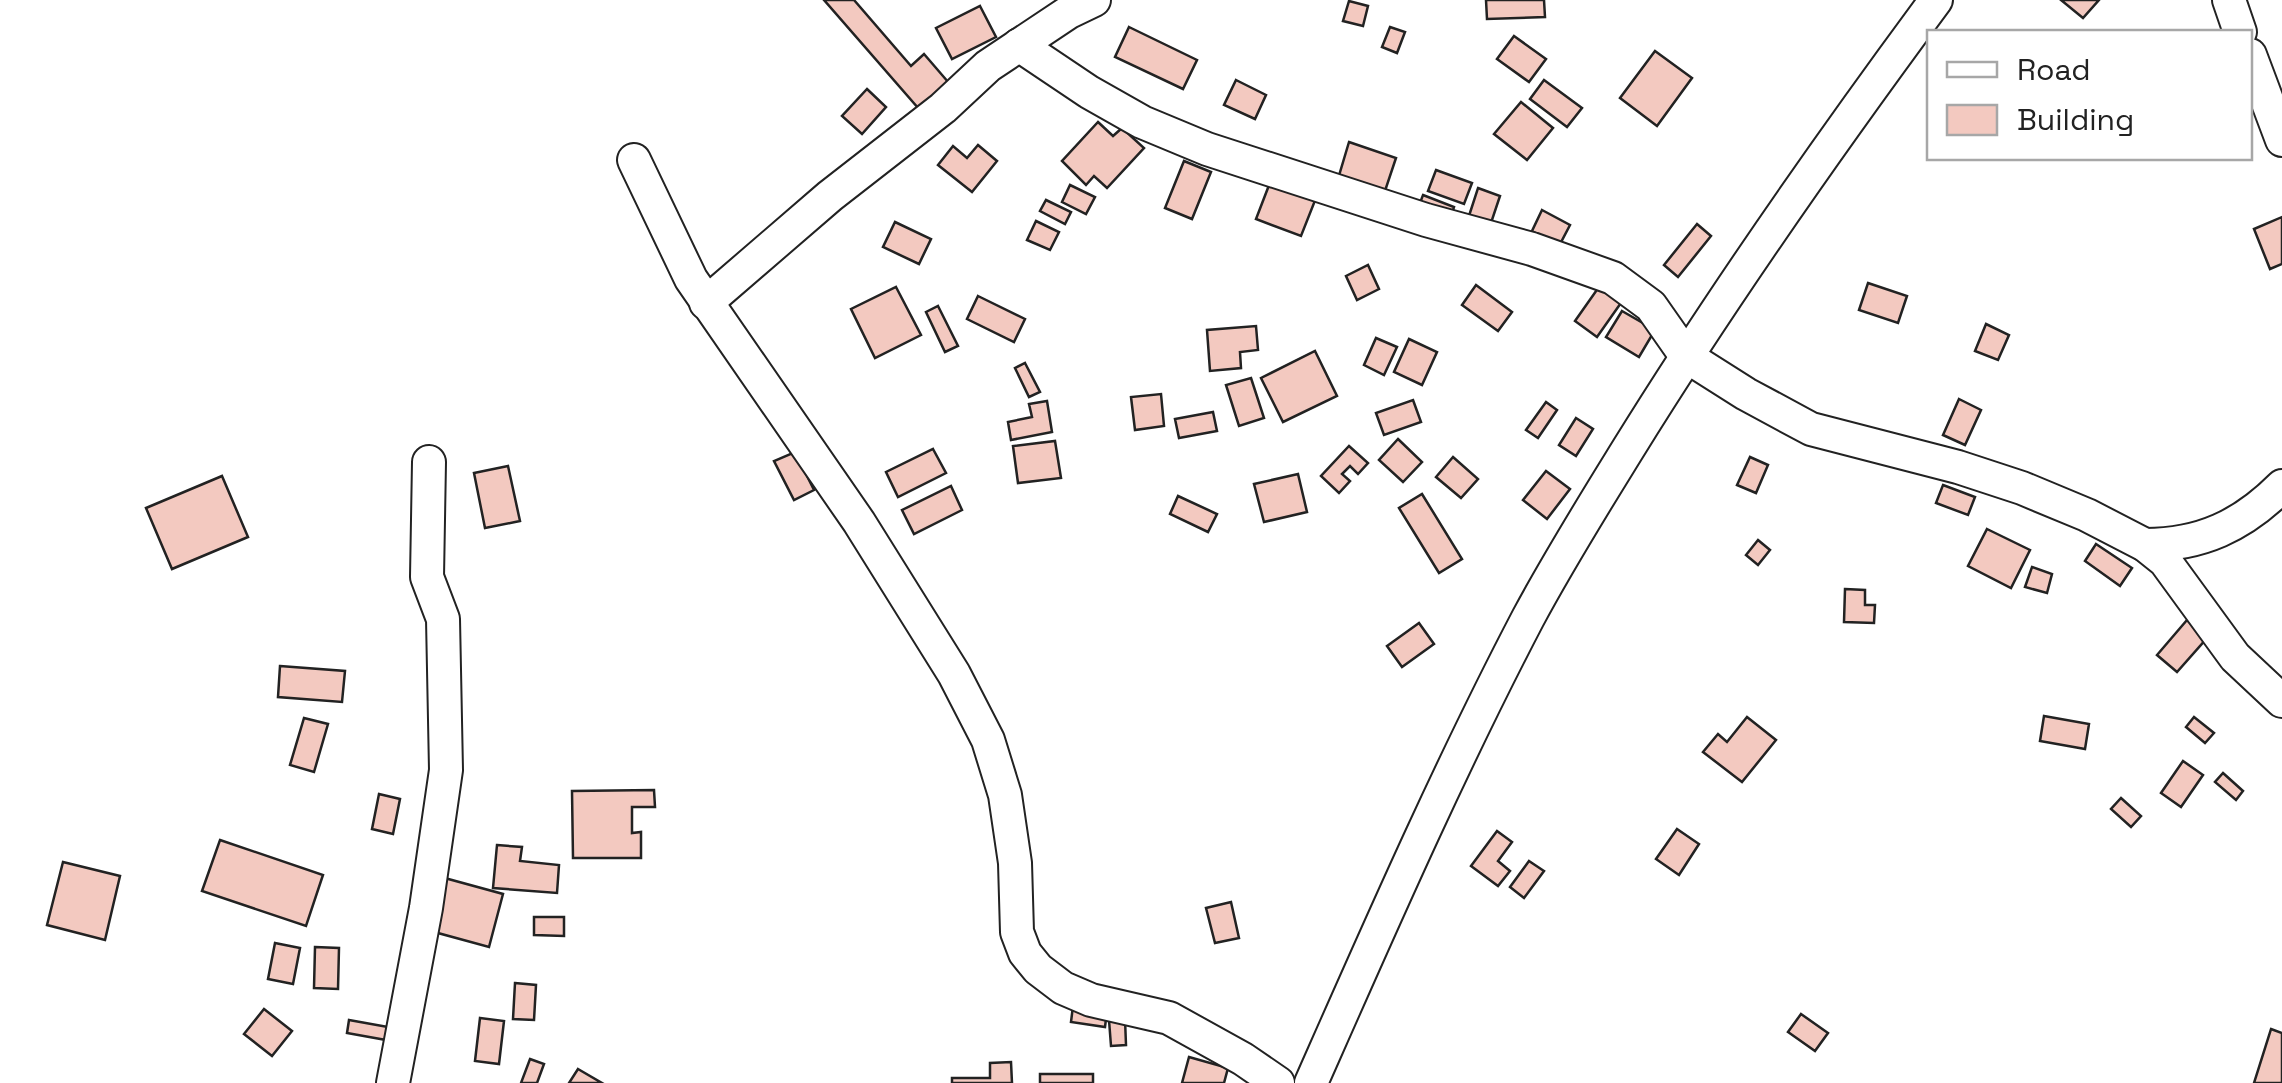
<svg xmlns="http://www.w3.org/2000/svg" width="2282" height="1083" viewBox="0 0 2282 1083" font-family="'Space Grotesk',sans-serif">
	<rect width="100%" height="100%" fill="#fff"/>
	<g fill="#f3c9c0" stroke="#222" stroke-width="2.5">
		<polygon points="824,0 854,0 911,66 924,54 949,83 919,109"/>
		<polygon points="1486,0 1544,0 1545,17 1487,19"/>
		<polygon points="2061,0 2099,0 2083,18"/>
		<polygon points="1349,1 1368,6 1363,26 1343,21"/>
		<polygon points="980,6 996,37 952,59 936,28"/>
		<polygon points="1129,27 1197,60 1183,89 1115,57"/>
		<polygon points="1390,27 1405,32 1397,53 1382,47"/>
		<polygon points="1514,36 1546,59 1529,82 1497,59"/>
		<polygon points="1655,51 1692,78 1657,126 1620,98"/>
		<polygon points="1236,80 1266,95 1255,119 1224,105"/>
		<polygon points="1544,80 1582,108 1567,127 1530,99"/>
		<polygon points="867,89 886,107 862,134 842,116"/>
		<polygon points="1521,102 1553,128 1527,160 1494,134"/>
		<polygon points="1098,122 1113,136 1122,128 1144,148 1107,188 1094,176 1086,185 1062,161"/>
		<polygon points="1349,142 1396,158 1384,194 1338,179"/>
		<polygon points="978,145 997,161 972,192 938,165 953,146 967,158"/>
		<polygon points="1184,161 1211,172 1192,219 1165,208"/>
		<polygon points="1436,170 1472,183 1464,204 1428,191"/>
		<polygon points="1271,180 1316,198 1301,236 1256,219"/>
		<polygon points="1070,185 1095,197 1086,214 1062,202"/>
		<polygon points="1478,188 1500,196 1489,229 1467,222"/>
		<polygon points="1423,195 1454,207 1449,223 1417,211"/>
		<polygon points="1046,200 1071,212 1065,224 1040,211"/>
		<polygon points="1542,210 1570,225 1559,246 1532,231"/>
		<polygon points="2282,217 2282,264 2270,269 2254,229"/>
		<polygon points="1036,221 1059,232 1050,250 1027,240"/>
		<polygon points="895,222 931,239 919,264 883,247"/>
		<polygon points="1697,224 1711,236 1678,277 1664,265"/>
		<polygon points="1368,265 1379,289 1357,300 1346,276"/>
		<polygon points="1868,283 1907,296 1898,323 1859,310"/>
		<polygon points="1601,284 1623,300 1597,337 1575,321"/>
		<polygon points="1476,285 1512,312 1498,331 1462,305"/>
		<polygon points="896,287 921,335 875,358 851,309"/>
		<polygon points="978,296 1025,319 1014,342 967,319"/>
		<polygon points="938,306 958,346 945,352 926,312"/>
		<polygon points="1622,311 1655,330 1639,357 1606,337"/>
		<polygon points="1986,324 2009,335 1998,360 1975,351"/>
		<polygon points="1256,326 1258,350 1240,352 1241,368 1210,371 1207,330"/>
		<polygon points="1376,338 1397,347 1384,375 1364,365"/>
		<polygon points="1409,339 1437,352 1422,385 1394,372"/>
		<polygon points="1315,351 1337,396 1283,422 1261,378"/>
		<polygon points="1025,363 1040,392 1029,397 1015,368"/>
		<polygon points="1251,378 1264,418 1239,426 1226,385"/>
		<polygon points="1161,394 1164,426 1135,430 1131,397"/>
		<polygon points="1959,399 1981,410 1965,445 1943,435"/>
		<polygon points="1413,400 1421,422 1384,435 1376,413"/>
		<polygon points="1047,401 1052,432 1011,440 1008,422 1032,417 1029,404"/>
		<polygon points="1546,402 1557,410 1538,438 1526,430"/>
		<polygon points="1213,412 1217,431 1179,438 1175,419"/>
		<polygon points="1576,418 1593,429 1576,456 1559,445"/>
		<polygon points="1398,439 1422,462 1403,482 1379,460"/>
		<polygon points="1055,441 1061,478 1018,483 1013,446"/>
		<polygon points="1349,446 1368,463 1358,474 1350,466 1342,474 1350,481 1339,493 1321,476"/>
		<polygon points="933,449 946,473 898,497 886,472"/>
		<polygon points="795,452 814,490 794,500 774,461"/>
		<polygon points="1453,457 1478,479 1461,498 1436,477"/>
		<polygon points="1750,457 1768,465 1756,493 1737,485"/>
		<polygon points="508,466 520,521 485,528 474,473"/>
		<polygon points="1546,471 1570,489 1547,519 1523,500"/>
		<polygon points="1298,474 1307,512 1264,522 1254,484"/>
		<polygon points="222,476 248,537 172,569 146,508"/>
		<polygon points="1943,485 1975,497 1968,515 1936,503"/>
		<polygon points="951,486 962,510 914,534 902,510"/>
		<polygon points="1422,494 1462,559 1439,573 1399,508"/>
		<polygon points="1178,496 1217,514 1208,532 1170,514"/>
		<polygon points="1987,529 2030,550 2011,588 1968,566"/>
		<polygon points="1758,540 1770,550 1758,565 1746,555"/>
		<polygon points="2096,544 2132,568 2120,586 2085,561"/>
		<polygon points="2032,567 2052,574 2047,593 2025,587"/>
		<polygon points="1845,589 1865,590 1865,605 1875,605 1874,623 1844,622"/>
		<polygon points="2187,620 2207,638 2177,672 2157,655"/>
		<polygon points="1419,623 1434,644 1402,667 1387,646"/>
		<polygon points="280,666 345,671 342,702 278,697"/>
		<polygon points="2044,716 2089,724 2085,749 2040,741"/>
		<polygon points="1747,717 1776,740 1742,782 1703,752 1718,734 1727,742"/>
		<polygon points="2194,717 2214,733 2205,743 2186,727"/>
		<polygon points="304,718 328,724 314,772 290,765"/>
		<polygon points="2183,761 2203,775 2181,807 2161,793"/>
		<polygon points="2223,773 2243,791 2236,800 2215,782"/>
		<polygon points="654,790 655,807 632,807 632,833 641,832 641,858 573,858 572,791"/>
		<polygon points="379,794 400,799 393,834 372,829"/>
		<polygon points="2121,798 2141,816 2131,827 2111,809"/>
		<polygon points="1677,829 1699,844 1679,875 1656,859"/>
		<polygon points="1497,831 1512,842 1498,861 1510,871 1498,886 1471,866"/>
		<polygon points="220,840 323,875 306,926 202,891"/>
		<polygon points="497,845 522,847 520,861 559,865 557,893 493,888"/>
		<polygon points="1529,861 1544,871 1524,898 1510,887"/>
		<polygon points="63,862 120,876 105,940 47,925"/>
		<polygon points="441,877 503,894 489,947 427,930"/>
		<polygon points="1231,902 1239,938 1215,943 1206,908"/>
		<polygon points="534,917 564,917 564,936 534,935"/>
		<polygon points="275,943 300,948 293,984 268,979"/>
		<polygon points="315,947 339,948 338,989 314,988"/>
		<polygon points="515,983 536,985 534,1020 513,1019"/>
		<polygon points="1073,1006 1107,1011 1105,1027 1071,1022"/>
		<polygon points="264,1009 292,1031 272,1056 244,1034"/>
		<polygon points="1801,1014 1828,1033 1815,1051 1788,1032"/>
		<polygon points="480,1018 504,1021 499,1064 475,1061"/>
		<polygon points="1125,1019 1126,1045 1111,1046 1109,1020"/>
		<polygon points="349,1020 388,1027 386,1040 347,1033"/>
		<polygon points="2271,1029 2282,1033 2282,1083 2254,1083"/>
		<polygon points="1189,1057 1228,1068 1224,1083 1182,1083"/>
		<polygon points="530,1059 544,1064 537,1083 521,1083"/>
		<polygon points="1011,1062 1012,1083 952,1083 952,1078 990,1078 990,1063"/>
		<polygon points="578,1069 602,1083 569,1083"/>
		<rect x="1040" y="1074" width="53" height="9"/>
	</g>
	<g fill="none" stroke-linecap="round" stroke-linejoin="round">
		<g stroke="#222" stroke-width="36">
			<g id="minor">
				<polyline points="2229,0 2240,32"/>
				<polyline points="1019,45 1089,92 1142,122 1207,149 1426,220 1532,249 1613,278 1651,306 1686,356 1746,394 1811,429 1958,467 2022,488 2087,515 2145,545 2165,561 2235,657 2282,701"/>
				<polyline points="2250,55 2282,140"/>
				<polyline points="634,160 691,279 859,522 954,674 988,740 1005,795 1015,863 1017,932 1025,953 1038,969 1063,988 1091,1000 1169,1018 1243,1059 1278,1083"/>
				<polyline points="706,303 830,196 943,108 988,66 1069,12 1094,0"/>
				<path d="M2145,545C2201,545 2242,526 2282,486"/>
				<polyline points="393,1083 426,908 446,770 443,619 427,577 429,462"/>
				<path d="M1311,1083C1380,927 1449,769 1528,618C1559,560 1594,504 1628,449C1724,294 1828,146 1936,0"/>
			</g>
		</g>
		<use href="#minor" stroke="#fff" stroke-width="32"/>
	</g>
	<rect x="1927" y="30" width="325" height="130" fill="#ffffff" stroke="#a7a7a7" stroke-width="2.5"/>
	<rect x="1947" y="62" width="50" height="15" fill="#ffffff" stroke="#a7a7a7" stroke-width="2.5"/>
	<text x="2017" y="80" font-size="30" fill="#222222">Road</text>
	<rect x="1947" y="105" width="50" height="30" fill="#f3c9c0" stroke="#a7a7a7" stroke-width="2.5"/>
	<text x="2017" y="130" font-size="30" fill="#222222">Building</text>
</svg>
